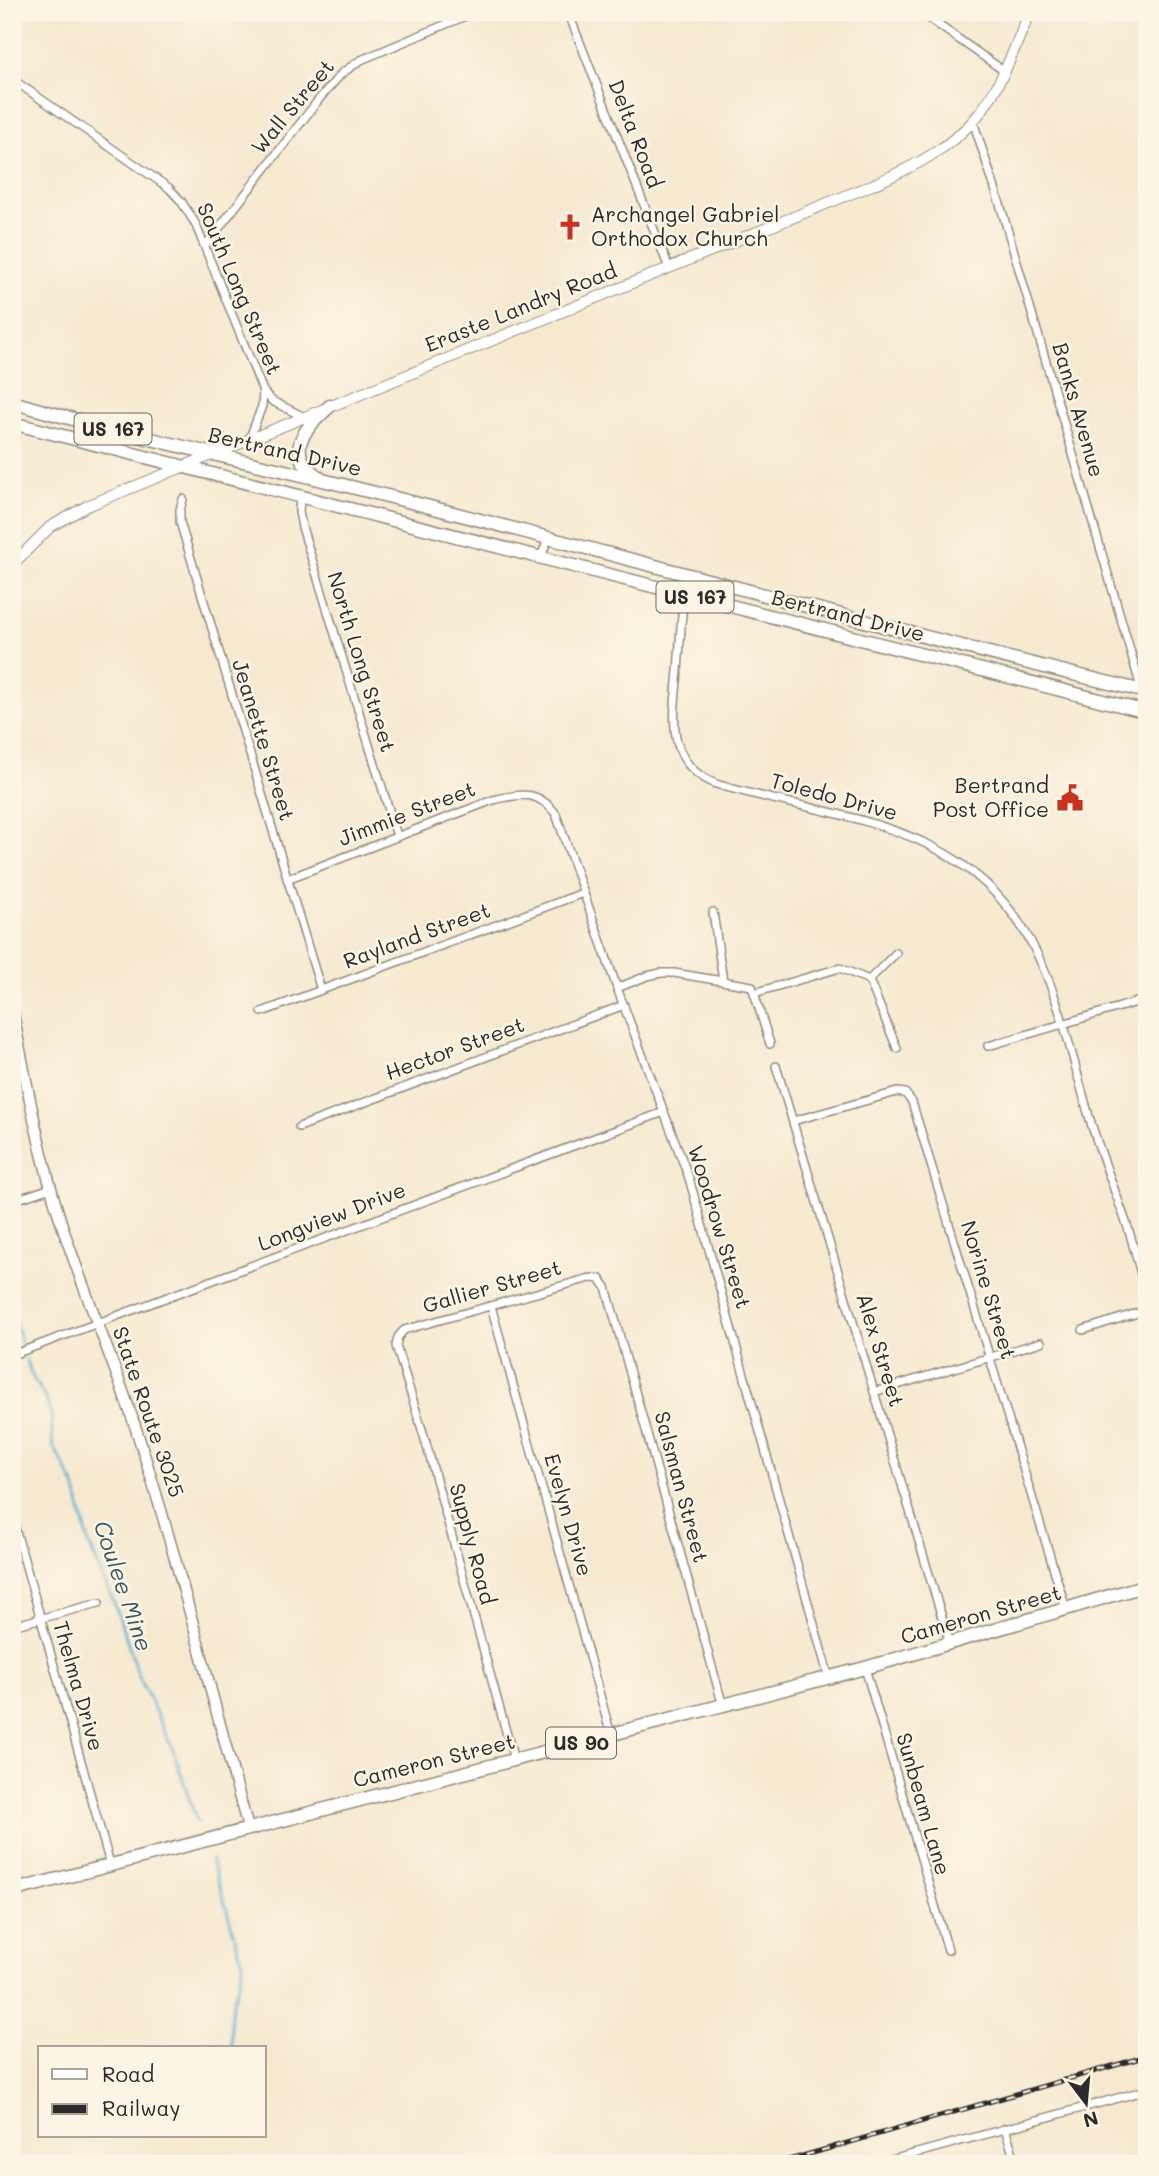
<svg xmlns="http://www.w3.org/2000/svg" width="1159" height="2176" viewBox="0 0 1159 2176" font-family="Mali,sans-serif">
	<rect width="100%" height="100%" fill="#fcf5e5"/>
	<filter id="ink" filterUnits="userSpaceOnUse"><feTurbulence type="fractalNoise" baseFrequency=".0143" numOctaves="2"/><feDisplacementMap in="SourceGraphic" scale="14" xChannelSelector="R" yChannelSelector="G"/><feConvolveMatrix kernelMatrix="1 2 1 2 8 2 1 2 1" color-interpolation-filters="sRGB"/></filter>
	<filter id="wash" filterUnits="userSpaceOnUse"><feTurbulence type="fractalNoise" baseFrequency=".00686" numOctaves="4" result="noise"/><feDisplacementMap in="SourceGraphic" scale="28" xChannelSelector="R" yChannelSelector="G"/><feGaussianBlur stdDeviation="1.57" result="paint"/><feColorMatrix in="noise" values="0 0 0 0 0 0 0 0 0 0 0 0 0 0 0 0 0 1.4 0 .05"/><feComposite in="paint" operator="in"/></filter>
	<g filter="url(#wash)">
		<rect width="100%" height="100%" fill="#f6e9d0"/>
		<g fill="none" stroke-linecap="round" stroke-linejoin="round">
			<g stroke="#54acd1" stroke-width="2.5">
				<polyline points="12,1311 21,1342"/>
				<polyline points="26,1360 33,1378 46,1399 51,1415 53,1446 75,1486 89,1544 116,1608 139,1677 173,1750 197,1822"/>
				<path d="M211,1859L243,1963C242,1981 233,1995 231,2013C230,2025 231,2037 232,2048"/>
			</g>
		</g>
	</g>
	<g filter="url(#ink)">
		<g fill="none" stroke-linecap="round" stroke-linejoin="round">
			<g stroke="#908a7e" stroke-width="10">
				<g id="minor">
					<polyline points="568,12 669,268"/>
					<polyline points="920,12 1004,71"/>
					<polyline points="12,79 169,188 181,201 195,223 263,391 272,401 304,417"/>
					<polyline points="973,121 1000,204 1147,708"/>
					<polyline points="205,246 320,98 342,73 361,60 475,12"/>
					<polyline points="249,440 262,406 263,391"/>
					<polyline points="300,497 299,512 302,527 397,836"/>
					<polyline points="183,499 180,510 180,522 321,990"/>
					<polyline points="541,557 548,539"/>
					<path d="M684,594C681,620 680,645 678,671C674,716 664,763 716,784C784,805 866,814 929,845C1046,902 1058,1011 1091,1123C1102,1158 1116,1193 1128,1228C1135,1250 1140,1272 1147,1294"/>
					<path d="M287,879L493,800C520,794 537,789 556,814L617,988L689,1178L829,1678"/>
					<polyline points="713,912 723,981"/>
					<polyline points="896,953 869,980 897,1048"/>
					<polyline points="617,988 647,976 661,973 674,973 752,986 770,1044"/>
					<polyline points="754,993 840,968 869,980"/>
					<polyline points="262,1012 583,893"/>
					<polyline points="988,1046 1147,999"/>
					<polyline points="776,1066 950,1644"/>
					<polyline points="793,1121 897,1092 905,1093 912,1102 1066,1609"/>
					<polyline points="299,1127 624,1005"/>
					<polyline points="12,1201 51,1188"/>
					<polyline points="491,1306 611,1735"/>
					<polyline points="1083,1330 1147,1310"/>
					<polyline points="12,1355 664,1112"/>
					<polyline points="874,1392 1041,1342"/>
					<polyline points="12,1517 110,1864"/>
					<polyline points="12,1626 99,1603"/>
					<polyline points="865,1668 948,1950"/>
					<polyline points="514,1760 424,1436 396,1346 398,1337 404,1330 590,1278 600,1279 606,1287 723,1706"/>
					<polyline points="1005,2128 1016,2164"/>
					<polyline points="877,2164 1147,2090"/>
				</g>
			</g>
			<g stroke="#908a7e" stroke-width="12">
				<path id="tertiary" d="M12,565L50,527L87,506L872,185C911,168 952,148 979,114C1002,85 1015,46 1030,12"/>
			</g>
			<g stroke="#908a7e" stroke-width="13">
				<path id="secondary" d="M12,1008C26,1081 39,1154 62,1225C85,1296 115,1364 138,1435C179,1564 212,1697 248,1828"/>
			</g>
			<g stroke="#908a7e" stroke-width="15">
				<g id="primary">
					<path d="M12,402C138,439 267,465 395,498C645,562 895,632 1147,692"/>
					<polyline points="12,423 1147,712"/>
					<path d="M320,478C281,452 305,428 330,406"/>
					<polyline points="12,1891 865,1668 1147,1585"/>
				</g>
			</g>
			<use href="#minor" stroke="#fff" stroke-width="7"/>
			<use href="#tertiary" stroke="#fff" stroke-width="10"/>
			<use href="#secondary" stroke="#fff" stroke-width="10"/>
			<use href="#primary" stroke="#fff" stroke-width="12"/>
			<g stroke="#2b2b2b" stroke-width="5">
				<polyline id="rail" points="775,2164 1147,2056"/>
			</g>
			<use href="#rail" stroke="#fcf5e5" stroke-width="2.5" stroke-dasharray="8" stroke-linecap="butt"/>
		</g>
	</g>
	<defs>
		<g id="church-bare" transform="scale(2.1)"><path d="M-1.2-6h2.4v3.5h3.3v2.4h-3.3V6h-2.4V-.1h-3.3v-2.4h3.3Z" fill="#c8321e" stroke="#fcf5e5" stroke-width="2.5" paint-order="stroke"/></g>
		<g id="civic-bare" transform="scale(2.1)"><path d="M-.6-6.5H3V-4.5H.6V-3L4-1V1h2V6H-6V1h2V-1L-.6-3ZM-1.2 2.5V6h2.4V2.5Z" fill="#c8321e" stroke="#fcf5e5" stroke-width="2.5" paint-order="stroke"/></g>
	</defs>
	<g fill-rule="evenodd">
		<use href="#church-bare" x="570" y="227"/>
		<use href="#civic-bare" x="1070" y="798"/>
	</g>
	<g text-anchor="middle" stroke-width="5" stroke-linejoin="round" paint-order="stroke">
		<g fill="#fcf5e5" stroke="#6a6863" stroke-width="2">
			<rect x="74.5" y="413.5" width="77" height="31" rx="5"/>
			<rect x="656.5" y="581.5" width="77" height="31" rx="5"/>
			<rect x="546" y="1727.5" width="70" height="31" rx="5"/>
		</g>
		<g font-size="19" font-weight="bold" fill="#2b2b2b">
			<text x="113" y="436">US 167</text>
			<text x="695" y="604">US 167</text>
			<text x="581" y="1750">US 90</text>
		</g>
		<g font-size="21" fill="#2b2b2b" stroke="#fcf5e5">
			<text transform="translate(293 107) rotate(-50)" y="7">Wall Street</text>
			<text transform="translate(635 134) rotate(69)" y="7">Delta Road</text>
			<text transform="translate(239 289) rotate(67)" y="7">South Long Street</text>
			<text transform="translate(521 308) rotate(-22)" y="7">Eraste Landry Road</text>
			<text transform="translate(1078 410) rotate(74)" y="7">Banks Avenue</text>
			<text transform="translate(285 452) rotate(13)" y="7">Bertrand Drive</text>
			<text transform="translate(848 616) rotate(14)" y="7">Bertrand Drive</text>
			<text transform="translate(361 662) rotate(73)" y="7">North Long Street</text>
			<text transform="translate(263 740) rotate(73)" y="7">Jeanette Street</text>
			<text transform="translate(834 797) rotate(15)" y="7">Toledo Drive</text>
			<text transform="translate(407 814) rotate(-21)" y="7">Jimmie Street</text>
			<text transform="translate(417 936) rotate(-20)" y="7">Rayland Street</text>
			<text transform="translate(455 1049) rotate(-20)" y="7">Hector Street</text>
			<text transform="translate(332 1217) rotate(-21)" y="7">Longview Drive</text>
			<text transform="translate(719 1227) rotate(73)" y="7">Woodrow Street</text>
			<text transform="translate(492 1287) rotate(-16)" y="7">Gallier Street</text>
			<text transform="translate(988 1290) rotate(73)" y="7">Norine Street</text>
			<text transform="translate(880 1350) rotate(73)" y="7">Alex Street</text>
			<text transform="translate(148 1412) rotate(71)" y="7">State Route 3025</text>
			<text transform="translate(681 1487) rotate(75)" y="7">Salsman Street</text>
			<text transform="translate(568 1515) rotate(74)" y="7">Evelyn Drive</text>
			<text transform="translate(472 1544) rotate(75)" y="7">Supply Road</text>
			<text transform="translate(981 1615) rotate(-16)" y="7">Cameron Street</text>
			<text transform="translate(78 1686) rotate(74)" y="7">Thelma Drive</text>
			<text transform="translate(434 1761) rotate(-14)" y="7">Cameron Street</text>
			<text transform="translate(923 1804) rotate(74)" y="7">Sunbeam Lane</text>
		</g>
		<g font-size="21" fill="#2b2b2b" stroke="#fcf5e5" text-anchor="start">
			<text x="591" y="222">Archangel Gabriel<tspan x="591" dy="24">Orthodox Church</tspan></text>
			<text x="1049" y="793" text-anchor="end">Bertrand<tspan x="1049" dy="24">Post Office</tspan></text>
		</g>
		<g font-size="23" font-style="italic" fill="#395865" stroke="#fcf5e5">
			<text transform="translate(123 1586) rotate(71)" y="8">Coulee Mine</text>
		</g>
	</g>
	<rect width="1159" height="2176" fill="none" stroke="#fcf5e5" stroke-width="42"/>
	<rect x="38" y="2046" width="228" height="91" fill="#fcf5e5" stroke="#a8a49b" stroke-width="2"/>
	<rect x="52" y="2069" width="35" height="10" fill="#ffffff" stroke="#a8a49b" stroke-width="2"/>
	<text x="102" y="2082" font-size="21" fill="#2b2b2b">Road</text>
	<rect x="52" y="2104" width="35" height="10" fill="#2b2b2b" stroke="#a8a49b" stroke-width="2"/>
	<text x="102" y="2116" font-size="21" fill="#2b2b2b">Railway</text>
	<g transform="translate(1086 2103) rotate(164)" stroke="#fcf5e5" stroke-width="5" paint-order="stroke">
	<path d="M0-5L12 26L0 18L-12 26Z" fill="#2b2b2b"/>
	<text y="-10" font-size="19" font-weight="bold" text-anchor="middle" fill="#2b2b2b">N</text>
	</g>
</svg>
